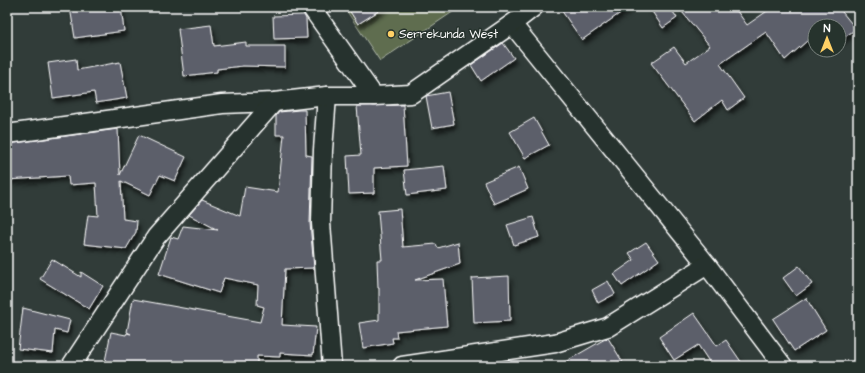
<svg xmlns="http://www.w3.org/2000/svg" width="865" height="373" viewBox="0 0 865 373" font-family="'Architects Daughter',sans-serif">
	<defs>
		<filter id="shadow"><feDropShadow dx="2.5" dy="4.5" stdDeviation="2" flood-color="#0009"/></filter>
	</defs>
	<rect width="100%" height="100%" fill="#313c39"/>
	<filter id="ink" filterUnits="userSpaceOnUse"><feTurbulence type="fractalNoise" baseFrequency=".025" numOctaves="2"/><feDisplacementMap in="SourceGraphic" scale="8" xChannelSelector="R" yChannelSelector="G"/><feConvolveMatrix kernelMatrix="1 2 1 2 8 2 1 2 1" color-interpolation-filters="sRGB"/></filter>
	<g filter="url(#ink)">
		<polygon fill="#5e6d4f" stroke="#aeb6a7" points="344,7 460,7 380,61"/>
		<g fill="#5c5e6b" stroke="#fff" filter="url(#shadow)">
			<polygon points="70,7 121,7 124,31 75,38"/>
			<polygon points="347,7 385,7 358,24"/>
			<polygon points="559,7 629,7 582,40"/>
			<polygon points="649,7 670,7 677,18 663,28"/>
			<polygon points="678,7 734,7 747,25 773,7 838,7 856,29 839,41 839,26 815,26 815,35 814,35 785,60 766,32 720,64 744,98 728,110 722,100 695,121 651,63 674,47 686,63 710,46"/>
			<polygon points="304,15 306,19 307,38 274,39 273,16"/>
			<polygon points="211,25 214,46 246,42 246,46 285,46 285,67 243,66 217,69 217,72 184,76 178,29"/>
			<polygon points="503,43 514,58 481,81 471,65"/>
			<polygon points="76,59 77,70 120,62 127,98 96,103 94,92 53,98 48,63"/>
			<polygon points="448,92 454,124 432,128 426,96"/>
			<polygon points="403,105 407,166 374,168 374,193 349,194 347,156 361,155 357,106"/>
			<polygon points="299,110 305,110 306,155 312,156 310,223 314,268 285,269 282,325 316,327 313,355 280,353 280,357 257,356 257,366 104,366 111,332 126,335 127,333 131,334 127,332 133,299 260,322 264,307 257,305 258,285 224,278 219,293 159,274 171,237 178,239 183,226 218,230 189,215 202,200 240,216 245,187 278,192 284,135 276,135 276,116 279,112"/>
			<polygon points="534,118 549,145 525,158 510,132"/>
			<polygon points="118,129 120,175 139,135 186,157 175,181 160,175 150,195 121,181 123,219 137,221 136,232 126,249 84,244 88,215 98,216 96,183 69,185 68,176 7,180 7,144"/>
			<polygon points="444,166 447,190 407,195 404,170"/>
			<polygon points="519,167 528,189 494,204 484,182"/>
			<polygon points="400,209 403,247 436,244 438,248 458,242 460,264 415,280 443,279 447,326 396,331 397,338 392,338 393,343 363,348 359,323 379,320 379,288 378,288 377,260 382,260 378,211"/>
			<polygon points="533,217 539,237 514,245 507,225"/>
			<polygon points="646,242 659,260 622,286 614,274 634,260 629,253"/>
			<polygon points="52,259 81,277 81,272 103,286 89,309 40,279"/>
			<polygon points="799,266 812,284 796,296 783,278"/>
			<polygon points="509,276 510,321 474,323 472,278"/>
			<polygon points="608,281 615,294 598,303 592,290"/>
			<polygon points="806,298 826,330 794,351 773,319"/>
			<polygon points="23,308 70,320 67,333 55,330 53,353 18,349"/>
			<polygon points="694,313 717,346 726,340 744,366 712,366 698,345 674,360 659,337"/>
			<polygon points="608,338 625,366 558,366 605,339"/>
		</g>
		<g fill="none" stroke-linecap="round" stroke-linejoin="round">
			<g stroke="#fff" stroke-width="21">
				<g id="minor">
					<polyline points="311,7 374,96"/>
					<polyline points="512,24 707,265 783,366"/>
					<polyline points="327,96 323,150 321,223 332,366"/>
					<polyline points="7,134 222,104 274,102 327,96 374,96 411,94 512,24 534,7"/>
					<polyline points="71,366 156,237 274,102"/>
					<polyline points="402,366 555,343 608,327 707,265"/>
				</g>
			</g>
			<use href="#minor" stroke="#26332d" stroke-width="18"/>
		</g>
	</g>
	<circle fill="#ffd166" stroke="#26332d" stroke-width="1.5" cx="391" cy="34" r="4"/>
	<g text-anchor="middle" stroke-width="3" stroke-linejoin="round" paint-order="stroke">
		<g font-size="12" fill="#fff" stroke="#26332d" text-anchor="start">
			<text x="399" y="38">Serrekunda West</text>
		</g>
	</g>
	<rect width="865" height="373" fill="none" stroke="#26332d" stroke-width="24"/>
	<rect x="12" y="12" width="841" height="349" fill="none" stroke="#fff" stroke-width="1.5" filter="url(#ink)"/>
	<g transform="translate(827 38)"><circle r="19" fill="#26332d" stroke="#7d8581"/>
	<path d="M0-3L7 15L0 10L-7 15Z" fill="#ffd166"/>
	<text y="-6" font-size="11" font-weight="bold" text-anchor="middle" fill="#ffffff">N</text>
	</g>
</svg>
